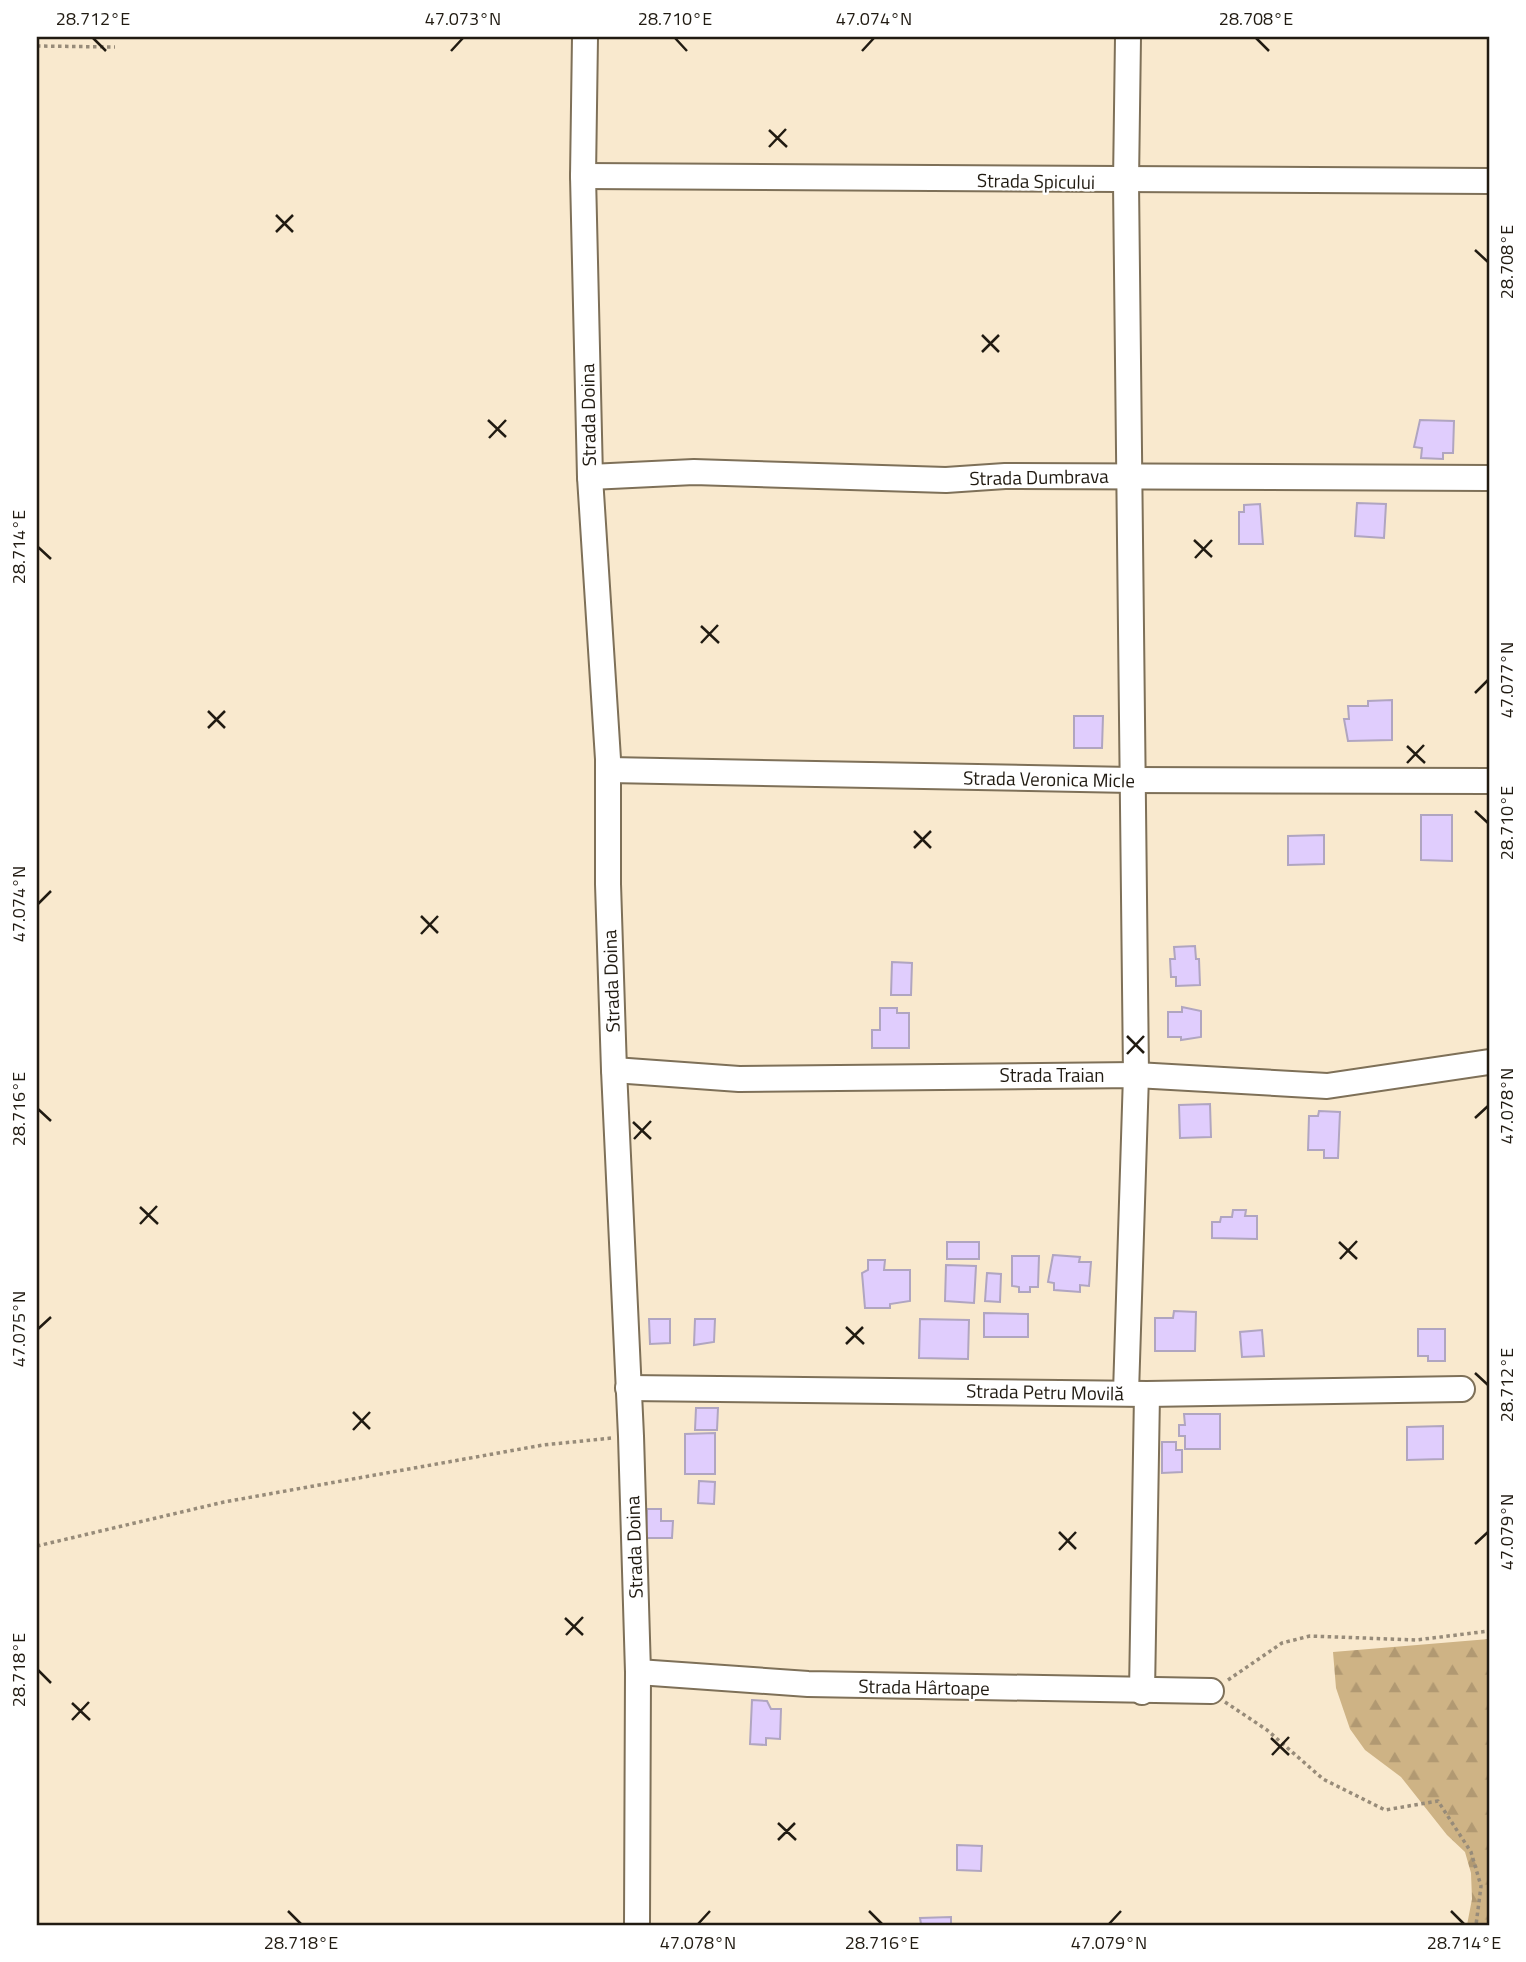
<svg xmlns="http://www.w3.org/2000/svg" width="1526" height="1962" viewBox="0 0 1526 1962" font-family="'Titillium Web',sans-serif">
	<defs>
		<pattern id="forest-firs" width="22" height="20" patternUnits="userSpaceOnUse" patternTransform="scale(1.75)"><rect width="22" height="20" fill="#ceb385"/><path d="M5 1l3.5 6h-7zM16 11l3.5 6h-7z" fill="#b19972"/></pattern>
	</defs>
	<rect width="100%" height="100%" fill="#f9e9ce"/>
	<polygon fill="url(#forest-firs)" points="1489,1639 1489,1925 1467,1925 1472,1899 1471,1873 1465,1852 1447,1835 1401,1777 1365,1750 1350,1729 1336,1688 1333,1652"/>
	<g fill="#e0cdfd" stroke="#b0a5c0" stroke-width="2">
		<polygon points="1420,420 1454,421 1453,453 1443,453 1443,459 1421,458 1422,448 1414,447"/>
		<polygon points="1357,503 1386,504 1384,538 1355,536"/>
		<polygon points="1260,504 1263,544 1239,544 1239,512 1244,512 1244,505"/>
		<polygon points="1392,700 1392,740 1348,741 1344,719 1349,719 1348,706 1368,706 1368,701"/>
		<polygon points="1074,716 1103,716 1102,748 1074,748"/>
		<polygon points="1421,815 1452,815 1452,861 1421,860"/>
		<polygon points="1324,835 1324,864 1288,865 1288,836"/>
		<polygon points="1195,946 1196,959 1199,959 1200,985 1176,986 1176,977 1171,977 1170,959 1175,959 1174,947"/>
		<polygon points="892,962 912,963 911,995 891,995"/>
		<polygon points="1182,1007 1201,1011 1201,1037 1181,1040 1181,1037 1168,1037 1168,1012 1182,1012"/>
		<polygon points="880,1008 897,1008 897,1013 909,1013 909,1048 872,1048 872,1030 880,1030"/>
		<polygon points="1210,1104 1211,1137 1180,1138 1179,1105"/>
		<polygon points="1319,1111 1340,1112 1338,1158 1324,1158 1324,1150 1308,1150 1309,1116 1318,1116"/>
		<polygon points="1233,1210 1246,1210 1245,1216 1257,1216 1257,1239 1212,1238 1212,1222 1220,1222 1221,1217 1232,1217"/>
		<rect x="947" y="1242" width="32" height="17"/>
		<polygon points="1053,1255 1080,1257 1079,1262 1091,1262 1089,1286 1080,1285 1080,1292 1054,1290 1054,1283 1048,1282"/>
		<polygon points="1012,1256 1039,1256 1038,1287 1030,1287 1030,1292 1019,1292 1019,1287 1012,1286"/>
		<polygon points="868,1260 885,1260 884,1270 910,1270 910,1301 890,1304 890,1308 865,1308 862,1273 868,1270"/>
		<polygon points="946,1265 976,1266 974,1303 945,1301"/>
		<polygon points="987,1273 1001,1274 1000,1302 985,1301"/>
		<polygon points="1174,1311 1196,1312 1195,1351 1155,1351 1155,1318 1173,1318"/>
		<polygon points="984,1313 1028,1314 1028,1337 984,1337"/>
		<polygon points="649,1319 670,1319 670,1343 650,1344"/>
		<polygon points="695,1319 715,1319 714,1342 694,1345"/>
		<polygon points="920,1319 969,1320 968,1359 919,1358"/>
		<polygon points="1418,1329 1445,1329 1445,1361 1428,1361 1428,1356 1418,1356"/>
		<polygon points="1262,1330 1264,1356 1242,1357 1240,1332"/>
		<polygon points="696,1408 718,1408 717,1430 695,1430"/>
		<polygon points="1184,1414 1220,1414 1220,1449 1185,1449 1185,1436 1179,1436 1179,1425 1185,1425"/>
		<polygon points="1443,1426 1443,1459 1407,1460 1407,1427"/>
		<polygon points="715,1433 715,1474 685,1474 685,1434"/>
		<polygon points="1162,1442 1176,1442 1176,1450 1182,1450 1182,1472 1162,1473"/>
		<polygon points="699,1481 715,1482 714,1504 698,1503"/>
		<polygon points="647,1509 661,1509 661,1521 673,1521 672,1538 646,1538"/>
		<polygon points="752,1700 767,1701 771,1709 781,1709 780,1739 766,1738 766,1745 750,1744"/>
		<polygon points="957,1845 982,1846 981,1871 957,1870"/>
		<polygon points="951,1917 951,1925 915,1925 921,1924 920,1918"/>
	</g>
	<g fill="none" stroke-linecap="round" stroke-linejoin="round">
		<g stroke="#7e7058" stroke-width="28">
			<g id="minor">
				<polyline points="585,37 583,176 590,477 608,759 608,884 614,1070 631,1436 638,1672 637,1925"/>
				<polyline points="583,176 1489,181"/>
				<polyline points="590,477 694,472 946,480 1005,476 1489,478"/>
				<polyline points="609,770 1131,780 1489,781"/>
				<polyline points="614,1070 739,1079 1136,1075 1327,1086 1489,1062"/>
				<polyline points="628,1388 1147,1394 1462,1389"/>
				<polyline points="1126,1393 1136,1075 1126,182 1128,37"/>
				<polyline points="638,1672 808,1684 1211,1691"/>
				<polyline points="1142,1692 1147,1394"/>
			</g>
		</g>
		<g stroke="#978b79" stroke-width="3.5" stroke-dasharray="3.5 3.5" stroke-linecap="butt">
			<polyline points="37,46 115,47"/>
			<polyline points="37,1546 224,1502 543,1445 612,1438"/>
			<polyline points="1228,1680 1282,1643 1310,1636 1416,1640 1489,1631"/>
			<polyline points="1225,1702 1267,1730 1323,1779 1385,1810 1438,1801 1471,1852 1481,1886 1476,1925"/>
		</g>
		<use href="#minor" stroke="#fff" stroke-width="24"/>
	</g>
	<path fill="none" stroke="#211b12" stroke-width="2.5" d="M93,38L106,51M675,38L687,51M1256,38L1269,51M451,51L463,38M862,51L874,38M769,130L787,147M769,147L786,129M276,215L293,232M276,232L293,215M1475,250L1488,262M982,335L999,352M982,352L999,335M488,420L506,437M489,438L506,420M1194,540L1212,557M38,547L51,559M1195,558L1212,540M701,626L719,643M701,643L718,625M1475,693L1488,680M208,711L225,728M208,728L225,711M1407,746L1425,763M1407,763L1424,745M1475,811L1488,823M914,831L931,848M914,848L931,831M38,904L51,891M421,916L438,933M421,934L438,916M1127,1036L1144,1053M1127,1054L1144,1036M38,1109L51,1121M1475,1118L1488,1106M633,1122L651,1139M634,1139L651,1121M140,1207L158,1224M140,1224L157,1206M1339,1242L1357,1259M1340,1259L1357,1241M846,1327L864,1344M38,1329L51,1317M846,1344L863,1327M1475,1373L1488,1385M353,1412L370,1429M353,1430L370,1412M1059,1532L1076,1549M1475,1544L1488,1532M1059,1550L1076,1532M565,1618L583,1635M566,1635L583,1617M38,1670L51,1683M72,1703L90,1720M72,1720L89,1702M1271,1738L1289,1755M1272,1755L1289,1737M778,1823L796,1840M778,1840L795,1823M288,1911L301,1924M869,1911L882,1924M1451,1911L1464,1924M698,1924L710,1911M1109,1924L1121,1911"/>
	<g text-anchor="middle" stroke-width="5" stroke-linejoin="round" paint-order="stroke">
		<g font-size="19" fill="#211b12" stroke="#fff">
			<text transform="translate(1036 181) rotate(1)" y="7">Strada Spicului</text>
			<text transform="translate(588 415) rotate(-91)" y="7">Strada Doina</text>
			<text transform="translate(1039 477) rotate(-1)" y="7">Strada Dumbrava</text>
			<text transform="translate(1049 779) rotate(1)" y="7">Strada Veronica Micle</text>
			<text transform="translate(611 981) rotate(-92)" y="7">Strada Doina</text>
			<text x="1052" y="1082">Strada Traian</text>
			<text transform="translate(1045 1392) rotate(1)" y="7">Strada Petru Movilă</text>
			<text transform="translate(634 1547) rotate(-92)" y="7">Strada Doina</text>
			<text transform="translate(924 1687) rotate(1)" y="7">Strada Hârtoape</text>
		</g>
	</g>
	<rect width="1526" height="1962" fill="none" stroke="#ffffff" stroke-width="77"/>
	<rect x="38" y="38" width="1450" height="1886" fill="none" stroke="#211b12" stroke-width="2.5"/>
	<g font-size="18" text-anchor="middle" fill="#211b12">
		<text x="93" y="25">28.712°E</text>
		<text x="463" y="25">47.073°N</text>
		<text x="675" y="25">28.710°E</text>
		<text x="874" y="25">47.074°N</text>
		<text x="1256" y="25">28.708°E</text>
		<text transform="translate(1507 262) rotate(-90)" y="6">28.708°E</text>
		<text transform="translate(19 547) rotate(-90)" y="6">28.714°E</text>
		<text transform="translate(1507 680) rotate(-90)" y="6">47.077°N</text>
		<text transform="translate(1507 823) rotate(-90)" y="6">28.710°E</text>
		<text transform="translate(19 904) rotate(-90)" y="6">47.074°N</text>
		<text transform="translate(1507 1106) rotate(-90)" y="6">47.078°N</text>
		<text transform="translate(19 1109) rotate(-90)" y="6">28.716°E</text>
		<text transform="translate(19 1329) rotate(-90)" y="6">47.075°N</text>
		<text transform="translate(1507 1385) rotate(-90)" y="6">28.712°E</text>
		<text transform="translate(1507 1532) rotate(-90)" y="6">47.079°N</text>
		<text transform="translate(19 1670) rotate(-90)" y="6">28.718°E</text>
		<text x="301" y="1949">28.718°E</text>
		<text x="698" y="1949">47.078°N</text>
		<text x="882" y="1949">28.716°E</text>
		<text x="1109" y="1949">47.079°N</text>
		<text x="1464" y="1949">28.714°E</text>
	</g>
</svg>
